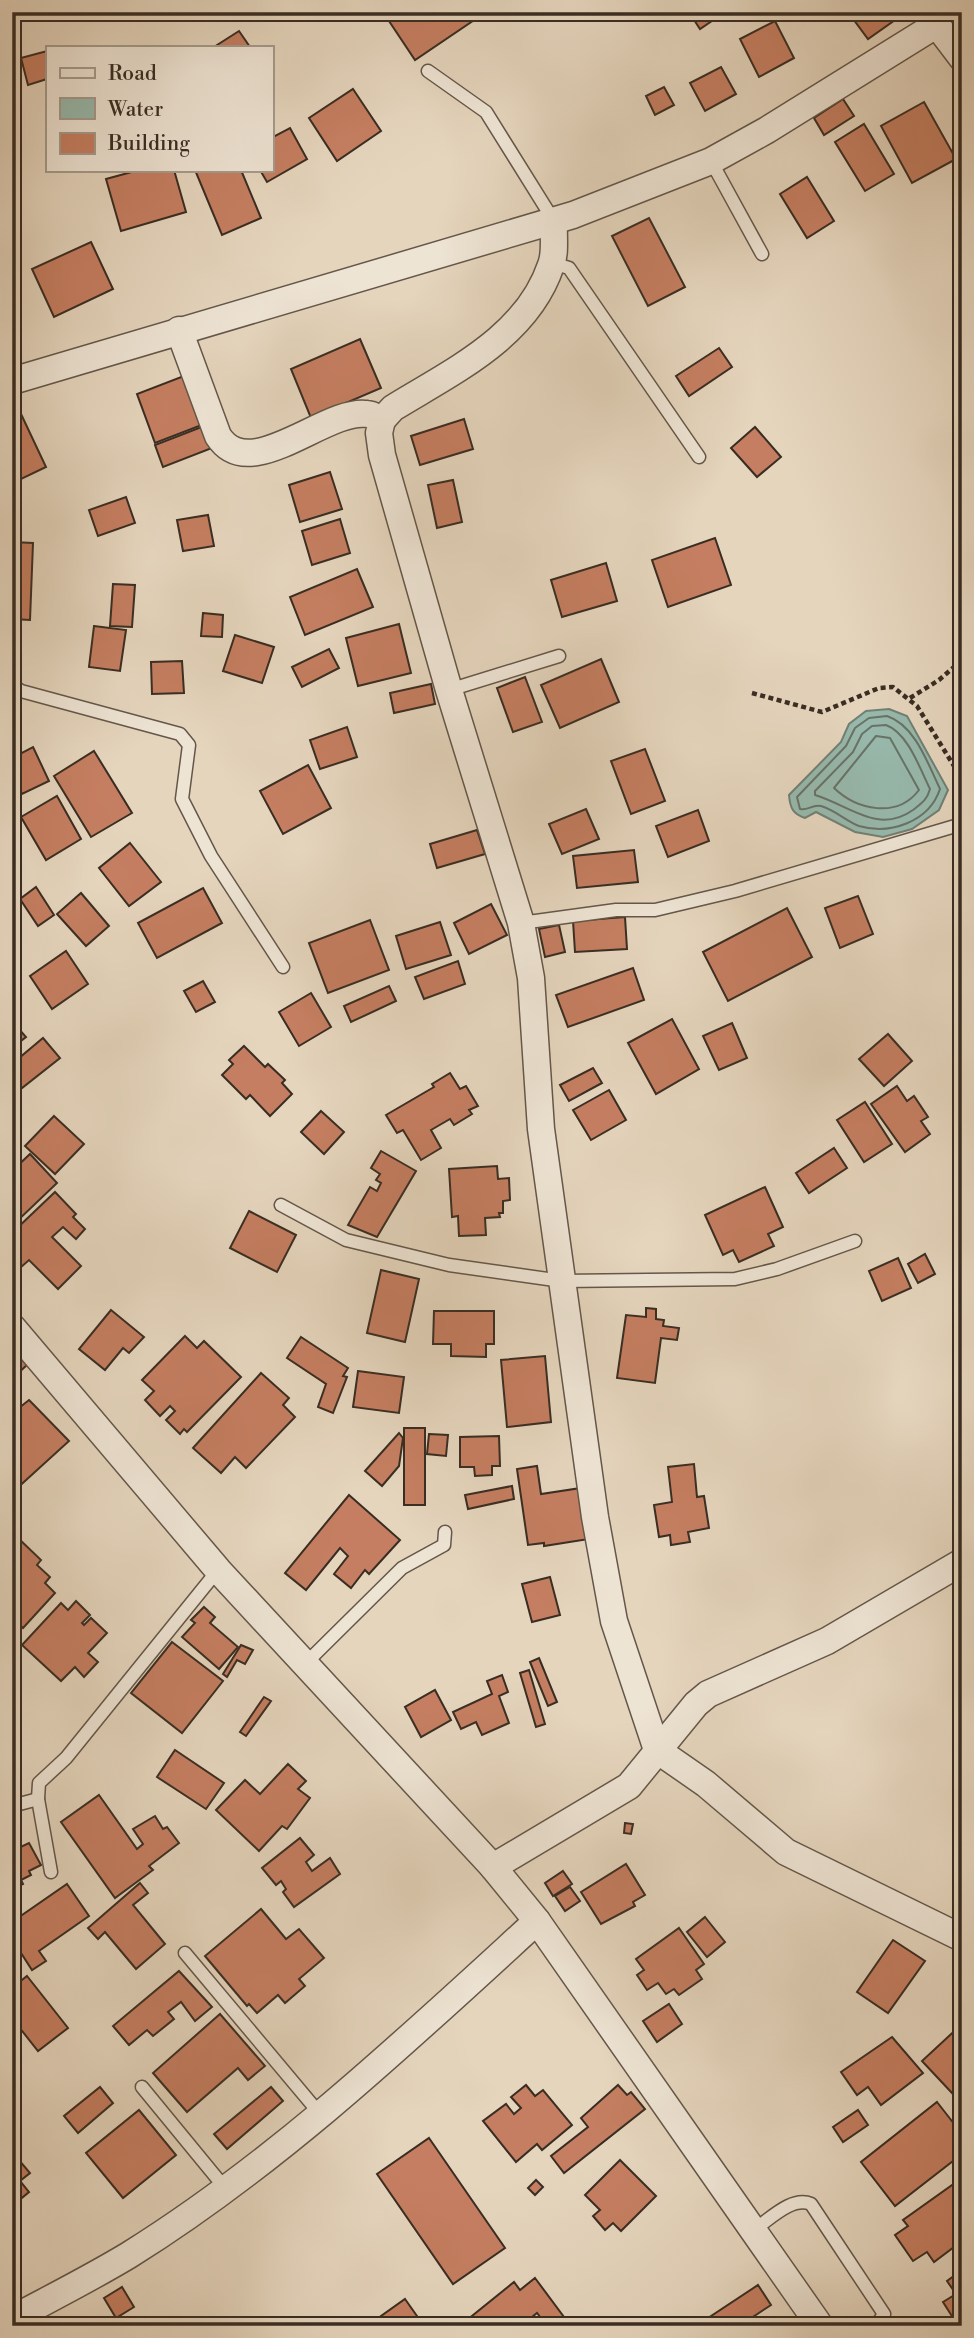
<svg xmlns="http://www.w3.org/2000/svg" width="974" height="2338" viewBox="0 0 974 2338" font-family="'Libre Bodoni',serif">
	<rect width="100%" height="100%" fill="#e5d5bd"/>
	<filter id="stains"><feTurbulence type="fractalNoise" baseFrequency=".00286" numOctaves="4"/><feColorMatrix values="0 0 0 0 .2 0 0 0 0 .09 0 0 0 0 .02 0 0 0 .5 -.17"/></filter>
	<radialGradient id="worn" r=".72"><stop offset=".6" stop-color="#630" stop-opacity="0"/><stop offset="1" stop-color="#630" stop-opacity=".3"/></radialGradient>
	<path fill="#97b9ac" stroke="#718175" stroke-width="2" d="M889,709L907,716L948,790L939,810L912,829L883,837L855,832L816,812L805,818C793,814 790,808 789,795L841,742L849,724L866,711Z"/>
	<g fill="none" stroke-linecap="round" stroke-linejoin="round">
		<g stroke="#687368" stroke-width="2">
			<path d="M887,716C915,725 928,764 940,789C929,822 890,835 859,826C846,821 835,810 821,806C812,804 808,811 800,809L797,797L846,746L855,728L869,718Z"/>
			<path d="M886,725C908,733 920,769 930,789C927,800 922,803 913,810C878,835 849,805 815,795V791L853,752L862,734L872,726Z"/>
			<path d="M876,736L890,738L919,790C897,819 857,810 834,788Z"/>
		</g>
	</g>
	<g fill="#c57e61" stroke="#392d23" stroke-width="2">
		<polygon points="383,12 486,12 415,60"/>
		<polygon points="689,12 725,12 700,29"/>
		<polygon points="848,12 905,12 905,13 868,39"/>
		<polygon points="775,21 794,58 759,77 740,39"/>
		<polygon points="239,31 250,47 214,47"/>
		<polygon points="47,51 47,79 28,85 21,58"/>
		<polygon points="721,67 736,94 705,111 690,83"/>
		<polygon points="664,87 674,105 655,115 646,96"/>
		<polygon points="353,89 381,131 337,161 309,118"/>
		<polygon points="843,99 854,116 824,135 814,118"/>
		<polygon points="924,102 956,159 912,183 881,126"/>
		<polygon points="864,124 894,174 865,191 835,142"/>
		<polygon points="290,128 307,159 267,182 260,170 271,170 271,138"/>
		<polygon points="139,170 174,170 186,212 121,231 106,179"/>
		<polygon points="195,170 241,170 261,218 222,235"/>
		<polygon points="807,177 834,221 807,238 780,194"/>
		<polygon points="649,218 685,287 648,306 612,236"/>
		<polygon points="91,242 113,289 54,317 32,269"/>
		<polygon points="360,339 381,388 311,418 291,369"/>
		<polygon points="719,348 732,367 689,396 676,376"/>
		<polygon points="189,374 207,423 155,443 137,394"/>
		<polygon points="13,397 46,467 19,480 12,466"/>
		<polygon points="464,419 473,449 420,465 411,436"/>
		<polygon points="204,426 212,448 163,467 155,445"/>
		<polygon points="755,427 781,457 757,477 731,448"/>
		<polygon points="330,472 342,509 300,522 289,485"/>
		<polygon points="453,480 462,522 437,528 428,485"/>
		<polygon points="126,497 135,523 98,536 89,510"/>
		<polygon points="208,515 214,546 183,551 177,520"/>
		<polygon points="340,519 350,553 312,565 302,531"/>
		<polygon points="715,538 731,585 668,607 652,560"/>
		<polygon points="12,542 33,543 30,620 12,619"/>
		<polygon points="606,563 617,601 562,617 551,580"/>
		<polygon points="357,569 373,607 305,635 290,597"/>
		<polygon points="113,584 135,585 132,627 110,626"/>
		<polygon points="203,613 223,615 222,637 201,636"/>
		<polygon points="399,624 411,673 358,686 346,638"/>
		<polygon points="94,626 126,630 120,671 89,667"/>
		<polygon points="235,635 274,647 262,683 223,671"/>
		<polygon points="329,649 339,668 302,687 292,667"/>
		<polygon points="601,659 619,702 560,728 541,685"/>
		<polygon points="182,661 184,693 152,694 151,662"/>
		<polygon points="525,677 542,722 513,732 497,688"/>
		<polygon points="431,684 435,704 394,713 390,693"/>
		<polygon points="347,727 357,757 320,769 310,740"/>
		<polygon points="33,747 49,781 22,794 12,773 12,758"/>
		<polygon points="645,749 665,801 631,814 611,761"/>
		<polygon points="94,751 132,813 91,837 54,776"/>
		<polygon points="308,765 331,808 283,834 260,791"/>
		<polygon points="57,796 81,839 46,860 21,817"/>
		<polygon points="586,809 599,839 562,854 549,824"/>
		<polygon points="698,810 709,841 668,857 656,826"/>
		<polygon points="477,830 485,854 437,868 430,844"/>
		<polygon points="130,843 161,882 129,906 99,868"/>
		<polygon points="634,850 638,882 577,888 573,856"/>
		<polygon points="36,887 54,915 38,926 20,899"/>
		<polygon points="203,888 222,923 157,958 138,923"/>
		<polygon points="81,893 109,926 86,946 57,914"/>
		<polygon points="858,896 873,934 840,948 825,908"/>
		<polygon points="491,904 507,935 469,954 454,923"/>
		<polygon points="787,908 812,957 728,1001 703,952"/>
		<polygon points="625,917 627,949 575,952 573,921"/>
		<polygon points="370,920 389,970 328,993 309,943"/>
		<polygon points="440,922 451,955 406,969 396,936"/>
		<polygon points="559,925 565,952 545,957 539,929"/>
		<polygon points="66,951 88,984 52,1009 30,976"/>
		<polygon points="458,961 465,984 424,999 415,977"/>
		<polygon points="633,968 644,1000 568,1027 556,995"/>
		<polygon points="203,981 215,1002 196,1012 184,991"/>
		<polygon points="389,986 396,1001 351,1022 344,1006"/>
		<polygon points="311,993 331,1027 299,1046 279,1012"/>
		<polygon points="672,1019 699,1069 656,1094 628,1043"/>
		<polygon points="12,1021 26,1037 12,1048"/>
		<polygon points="732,1023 747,1058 719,1070 703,1036"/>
		<polygon points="888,1034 912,1061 884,1086 859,1059"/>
		<polygon points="43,1038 60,1058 22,1088 12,1076 12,1064"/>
		<polygon points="244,1046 265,1067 268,1064 285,1080 282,1083 292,1094 270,1116 250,1095 246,1099 222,1075 233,1064 229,1060"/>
		<polygon points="593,1068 602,1083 569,1101 560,1085"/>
		<polygon points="450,1073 460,1089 466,1086 478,1106 469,1110 472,1114 454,1125 450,1119 431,1130 441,1148 421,1160 403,1130 397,1133 386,1115 434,1087 432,1084"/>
		<polygon points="897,1086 907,1101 914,1096 928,1117 921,1121 930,1134 905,1152 871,1104"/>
		<polygon points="609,1090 626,1120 591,1140 573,1110"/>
		<polygon points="865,1102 892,1144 864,1162 837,1120"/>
		<polygon points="321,1111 344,1132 324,1154 301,1132"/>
		<polygon points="54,1116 84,1144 55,1174 25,1146"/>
		<polygon points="834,1148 847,1168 809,1193 796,1173"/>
		<polygon points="381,1151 416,1171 377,1237 348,1225 370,1187 377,1191 381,1183 376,1180 380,1174 371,1168"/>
		<polygon points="30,1154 57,1183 12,1226 12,1171"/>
		<polygon points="497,1166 498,1179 509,1178 510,1200 503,1201 503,1213 499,1213 500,1217 485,1218 486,1235 459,1236 458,1216 452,1217 449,1169"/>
		<polygon points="765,1187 783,1227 768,1234 774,1246 739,1262 733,1250 723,1255 705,1215"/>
		<polygon points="55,1192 76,1214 73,1217 85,1229 76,1239 63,1227 52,1237 81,1266 58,1289 29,1260 12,1275 12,1233"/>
		<polygon points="249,1211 296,1235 277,1272 230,1248"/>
		<polygon points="925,1254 935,1274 918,1283 908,1264"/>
		<polygon points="898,1258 911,1288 882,1301 869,1271"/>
		<polygon points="381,1270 419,1279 405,1342 367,1333"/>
		<polygon points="646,1308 656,1309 656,1319 664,1320 663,1326 679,1328 677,1340 661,1338 655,1383 617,1378 626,1315 646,1317"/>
		<polygon points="111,1310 144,1337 129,1353 123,1348 105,1370 79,1349"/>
		<polygon points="434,1311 494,1311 494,1344 486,1344 486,1357 451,1356 451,1344 433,1344"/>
		<polygon points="185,1336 197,1348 204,1341 241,1377 187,1432 184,1429 180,1434 166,1420 175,1411 170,1406 160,1416 145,1400 154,1391 142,1380"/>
		<polygon points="301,1337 348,1368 343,1376 347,1377 333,1413 318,1407 326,1384 287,1358"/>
		<polygon points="12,1348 28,1364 12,1379"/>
		<polygon points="545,1356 551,1422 507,1427 501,1360"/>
		<polygon points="358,1371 404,1377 399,1413 353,1407"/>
		<polygon points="261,1373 289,1398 283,1405 295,1417 246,1468 235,1457 221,1473 193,1448"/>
		<polygon points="29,1400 69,1441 14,1491 12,1430 21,1422 14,1412"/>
		<rect x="404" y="1428" width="21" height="77"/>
		<polygon points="399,1433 403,1438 399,1466 382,1486 365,1471"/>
		<polygon points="429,1434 448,1435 446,1456 427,1454"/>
		<polygon points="499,1436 500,1466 492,1466 492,1475 475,1476 474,1467 460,1467 460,1437"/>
		<polygon points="694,1464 697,1497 704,1496 709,1528 688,1532 690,1542 671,1545 670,1535 659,1537 654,1505 672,1502 668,1467"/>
		<polygon points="537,1466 541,1494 581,1488 589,1539 544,1546 544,1543 528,1545 517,1469"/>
		<polygon points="512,1486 514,1499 468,1509 465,1495"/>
		<polygon points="349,1495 400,1540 369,1574 365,1570 351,1588 334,1574 348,1556 340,1548 306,1590 285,1573"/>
		<polygon points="17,1537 41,1560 37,1565 50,1577 45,1583 55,1593 23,1628 12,1618 12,1541"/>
		<polygon points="550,1577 560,1615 532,1622 522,1584"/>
		<polygon points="76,1601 90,1615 82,1623 84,1625 91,1618 107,1633 88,1653 98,1662 84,1677 75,1667 61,1681 22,1645 61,1603 68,1610"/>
		<polygon points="204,1607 215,1617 210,1623 238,1647 219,1669 182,1637 195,1623 191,1620"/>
		<polygon points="172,1642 223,1681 182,1733 131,1693"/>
		<polygon points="241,1645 253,1650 245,1664 237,1660 227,1677 223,1674"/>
		<polygon points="539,1658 557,1702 548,1706 530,1662"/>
		<polygon points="529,1670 545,1724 536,1727 520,1673"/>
		<polygon points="502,1675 508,1692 499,1696 509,1723 482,1735 476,1722 461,1729 453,1712 492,1694 487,1681"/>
		<polygon points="435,1690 451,1720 421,1737 405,1707"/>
		<polygon points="264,1697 271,1701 246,1736 240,1732"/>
		<polygon points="175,1750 224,1783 206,1809 157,1777"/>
		<polygon points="288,1764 306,1781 298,1789 310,1798 287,1829 282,1826 259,1851 216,1810 245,1780 260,1794"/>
		<polygon points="99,1795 137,1849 143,1844 133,1829 155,1816 163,1829 167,1827 179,1843 149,1866 153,1870 115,1898 61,1822"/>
		<polygon points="625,1823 633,1824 631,1834 624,1833"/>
		<polygon points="300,1838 314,1855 306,1862 312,1871 330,1858 340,1874 294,1907 283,1892 286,1889 281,1881 276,1885 262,1868"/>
		<polygon points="29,1843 41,1865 29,1871 31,1875 21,1880 23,1884 12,1889 12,1851"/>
		<polygon points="626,1864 645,1895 633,1902 635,1906 601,1924 581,1892"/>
		<polygon points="563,1871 572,1884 553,1896 545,1883"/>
		<polygon points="140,1883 148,1893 133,1905 165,1944 136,1969 105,1932 98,1939 88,1928"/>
		<polygon points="67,1884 89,1916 39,1951 46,1961 32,1970 12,1939 12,1922"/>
		<polygon points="570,1887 580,1901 565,1911 555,1896"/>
		<polygon points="261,1909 286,1939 299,1929 324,1958 299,1979 305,1986 285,2003 278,1995 257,2013 249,2004 247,2006 205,1956"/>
		<polygon points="705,1917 725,1942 707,1957 687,1932"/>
		<polygon points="679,1928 704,1964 696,1970 702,1979 679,1995 674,1989 666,1994 658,1983 647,1990 637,1975 644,1970 636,1959"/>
		<polygon points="893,1940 925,1961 888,2013 857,1992"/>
		<polygon points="179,1971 212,2007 195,2021 181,2002 168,2012 174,2019 153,2036 147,2030 129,2045 113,2026"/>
		<polygon points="27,1976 68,2028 38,2051 15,2022 12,2024 12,1988"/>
		<polygon points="669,2004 682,2024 657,2042 643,2021"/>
		<polygon points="220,2014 265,2066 248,2080 238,2068 187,2112 153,2073"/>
		<polygon points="962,2024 962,2083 952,2093 922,2061"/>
		<polygon points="892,2037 923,2073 881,2105 868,2087 857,2095 841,2072"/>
		<polygon points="526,2085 535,2096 543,2090 572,2125 542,2150 537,2144 516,2162 483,2121 506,2104 514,2114 521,2108 511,2097"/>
		<polygon points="618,2085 627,2095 631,2092 645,2109 564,2173 551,2156 588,2127 581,2118"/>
		<polygon points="100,2087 113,2103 78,2133 64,2116"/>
		<polygon points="271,2087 283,2101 227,2149 214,2134"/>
		<polygon points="937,2102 962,2134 962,2154 895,2206 861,2162"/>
		<polygon points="139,2110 176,2155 123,2198 86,2153"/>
		<polygon points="858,2110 868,2125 843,2142 833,2127"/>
		<polygon points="429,2138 505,2248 453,2284 377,2174"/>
		<polygon points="13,2153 30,2173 20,2181 29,2192 12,2206"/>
		<polygon points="620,2160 656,2196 621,2231 613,2223 605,2230 593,2216 600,2210 585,2195"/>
		<polygon points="962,2178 962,2241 934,2262 927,2252 913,2261 895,2235 908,2226 903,2220"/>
		<polygon points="536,2180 543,2187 535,2195 528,2188"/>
		<polygon points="962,2270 962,2317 955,2321 943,2302 956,2294 947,2281"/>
		<polygon points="535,2278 564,2317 552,2326 547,2326 537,2313 521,2326 471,2326 467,2320 514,2282 520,2290"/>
		<polygon points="758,2285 771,2305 739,2326 696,2326"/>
		<polygon points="122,2287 134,2307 116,2318 104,2298"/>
		<polygon points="405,2299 424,2326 367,2326"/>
	</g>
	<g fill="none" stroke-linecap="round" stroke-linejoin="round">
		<g stroke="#64574a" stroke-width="15">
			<g id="lane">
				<polyline points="428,71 486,112 554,221"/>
				<polyline points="711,161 762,254"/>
				<polyline points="552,263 569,268 699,457"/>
				<polyline points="12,685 21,691 180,734 189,745 182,799 211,856 283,967"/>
				<polyline points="449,690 559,656"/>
				<polyline points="521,923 616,910 655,910 735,891 962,824"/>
				<polyline points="281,1205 346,1240 449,1265 562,1281 735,1279 777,1269 855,1241"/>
				<polyline points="305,1664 402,1568 444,1545 445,1532"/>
				<polyline points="12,1806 38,1799"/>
				<polyline points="51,1872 38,1799 39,1783 66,1758 218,1570"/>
				<polyline points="185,1953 320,2114"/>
				<polyline points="142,2087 225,2188"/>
				<path d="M755,2229C770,2219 792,2196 811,2204L884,2314L876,2326"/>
			</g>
		</g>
		<g stroke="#64574a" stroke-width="29">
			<g id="street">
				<polyline points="927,12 962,58"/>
				<path d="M179,330L218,436C250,486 325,408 367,414C372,414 378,418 382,420L379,433L382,455L449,690L521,923L531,978L541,1129L595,1517L614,1621L657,1750L706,1784L786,1852L962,1938"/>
				<polyline points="12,381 573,215 711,161 767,130 936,25"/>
				<path d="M382,420L393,408C453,371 527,337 551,265C556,253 553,235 554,222"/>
				<polyline points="12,1327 218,1570 493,1867 537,1921 820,2326"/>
				<polyline points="493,1867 629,1786 696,1704 708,1694 827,1641 962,1562"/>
				<path d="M12,2319C51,2298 91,2278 129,2255C278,2162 407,2040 537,1921"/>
			</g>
		</g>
		<g stroke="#392d23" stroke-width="4.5" stroke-dasharray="5 3.5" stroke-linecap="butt">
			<polyline points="752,693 822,712 879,688 893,687 917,706 962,779"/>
			<polyline points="910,698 939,680 962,660"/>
		</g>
		<use href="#lane" stroke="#eee4d4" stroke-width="12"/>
		<use href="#street" stroke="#eee4d4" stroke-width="26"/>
	</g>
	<rect width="974" height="2338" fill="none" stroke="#e5d5bd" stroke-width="42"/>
	<rect x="14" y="14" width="946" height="2310" fill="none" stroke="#392d23" stroke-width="3.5"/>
	<rect x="21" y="21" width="932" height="2296" fill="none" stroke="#392d23" stroke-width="2"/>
	<rect x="46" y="46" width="228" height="126" fill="#eee4d4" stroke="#a69b8d" stroke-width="2"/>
	<rect x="60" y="68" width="35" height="10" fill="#eee4d4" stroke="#a69b8d" stroke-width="2"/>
	<text x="108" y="80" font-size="21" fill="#392d23">Road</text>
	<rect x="60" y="98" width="35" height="21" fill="#97b9ac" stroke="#a69b8d" stroke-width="2"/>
	<text x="108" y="116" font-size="21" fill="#392d23">Water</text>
	<rect x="60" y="133" width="35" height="21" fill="#c57e61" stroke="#a69b8d" stroke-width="2"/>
	<text x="108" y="150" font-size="21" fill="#392d23">Building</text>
	<rect width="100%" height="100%" filter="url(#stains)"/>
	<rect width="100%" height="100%" fill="url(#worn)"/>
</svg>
